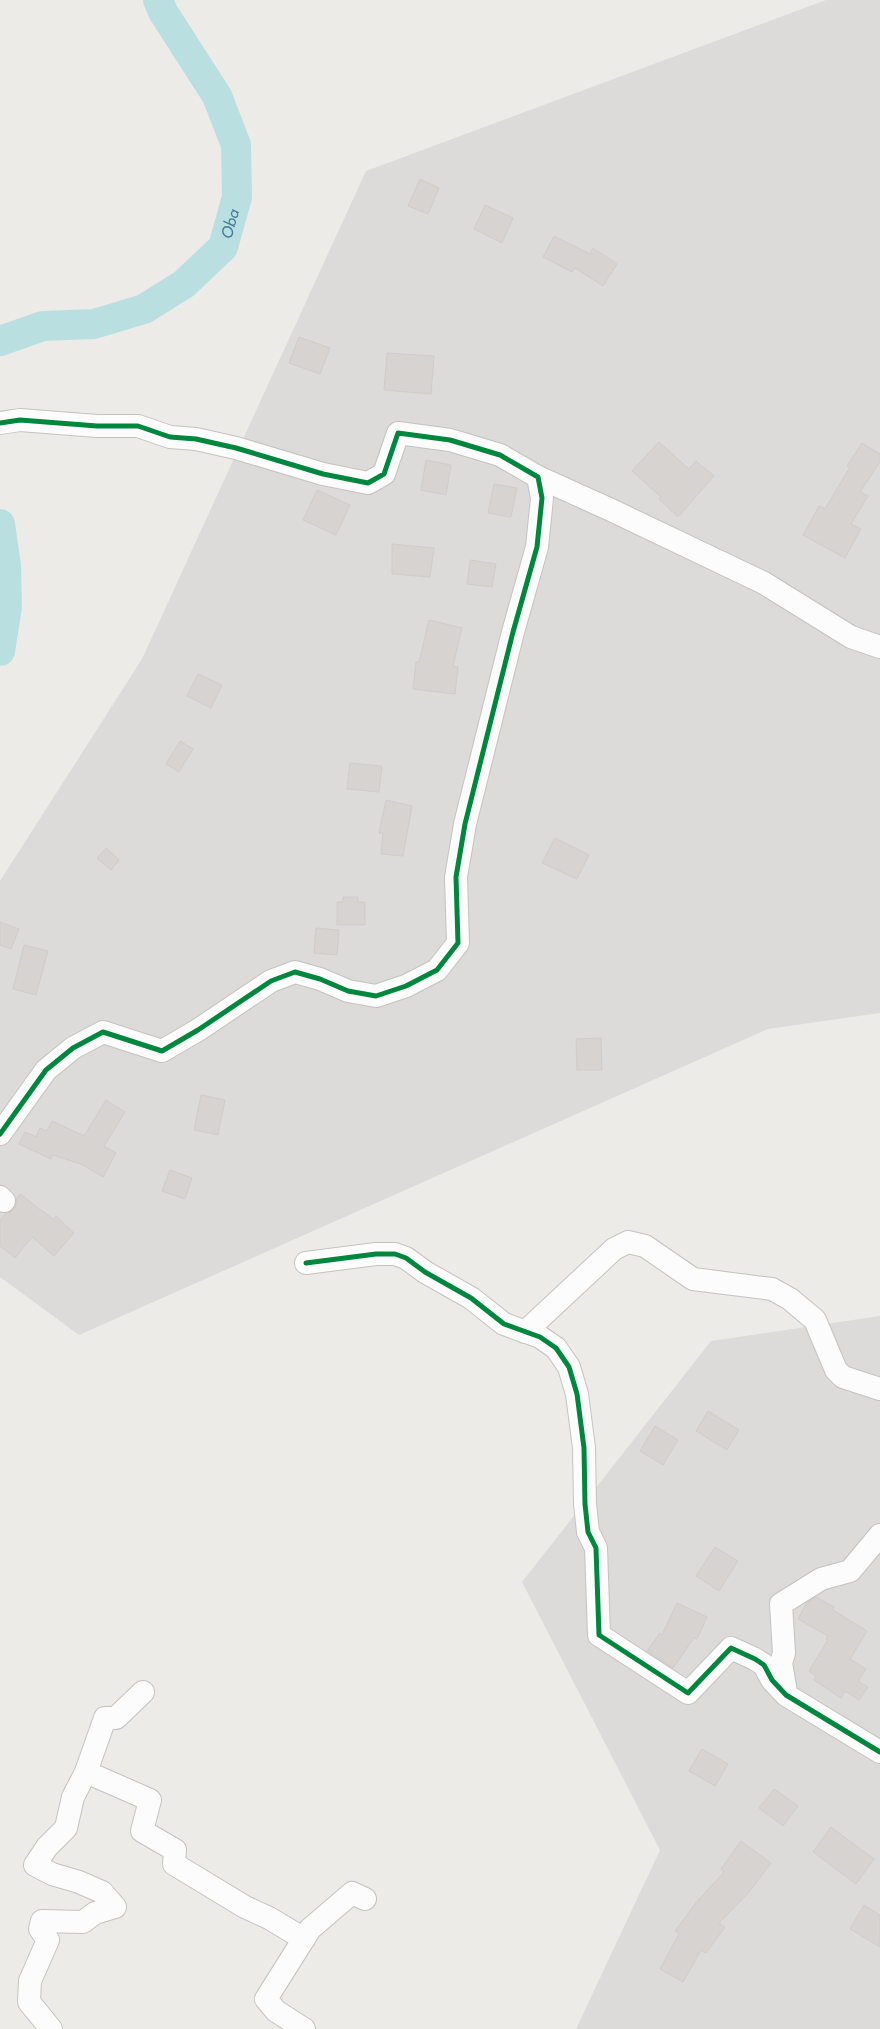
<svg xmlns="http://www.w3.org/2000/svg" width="880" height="2029" viewBox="0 0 880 2029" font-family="Jost,sans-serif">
	<rect width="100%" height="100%" fill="#edebe8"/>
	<g fill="#dcdbd9">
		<polygon points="826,0 880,0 880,1013 768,1029 79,1335 0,1277 0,881 142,659 366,171"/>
		<polygon points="880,1316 880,2029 576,2029 660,1850 522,1582 711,1341"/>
	</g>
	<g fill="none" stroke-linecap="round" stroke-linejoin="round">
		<g stroke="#badfe1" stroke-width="30">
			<path id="s1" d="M0,341L43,326L94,324L144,309L184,284L223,247L237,197L236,145L217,96L163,12L158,0"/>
			<polyline points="0,524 6,566 7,607 0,651"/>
		</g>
	</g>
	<g fill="#d6d3d0" stroke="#d0ccc9">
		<polygon points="420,179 439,188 428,214 408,206"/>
		<polygon points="485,205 513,218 502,243 474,229"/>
		<polygon points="554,236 590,254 593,248 617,264 603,286 575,268 572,272 543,257"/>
		<polygon points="299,337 330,348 320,374 289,363"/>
		<polygon points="387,353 434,356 431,394 384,390"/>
		<polygon points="659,442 689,469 696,461 714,476 678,517 659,499 661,497 632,471"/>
		<polygon points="862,443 880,454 880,462 860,492 868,496 851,524 861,529 845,558 803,535 819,506 825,509 850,467 847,466"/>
		<polygon points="426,460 451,465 446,495 421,490"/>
		<polygon points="494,484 517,488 511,517 488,513"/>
		<polygon points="317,490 350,505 336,535 303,520"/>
		<polygon points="392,544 434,548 430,577 392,574"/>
		<polygon points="470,560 496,564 492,587 467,584"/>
		<polygon points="429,620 462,628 453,666 458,667 455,694 413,689 416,662 419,662"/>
		<polygon points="198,674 222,685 211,708 187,696"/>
		<polygon points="180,741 193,749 179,772 166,764"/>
		<polygon points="350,763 382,766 379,792 347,789"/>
		<polygon points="386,800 412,806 403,856 381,854 383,833 379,833"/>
		<polygon points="555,838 589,855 577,879 542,863"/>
		<polygon points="106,848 119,860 111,870 97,858"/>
		<polygon points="343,897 358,897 358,902 365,902 365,925 337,925 337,902 343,902"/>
		<polygon points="0,922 19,929 11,949 0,945"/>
		<polygon points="316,928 339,930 337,955 314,953"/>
		<polygon points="24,945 48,951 36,995 13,989"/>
		<polygon points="601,1038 602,1070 577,1070 576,1039"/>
		<polygon points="201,1095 225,1100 218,1135 194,1130"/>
		<polygon points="106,1100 125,1112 104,1146 116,1153 103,1177 81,1164 53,1155 51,1159 19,1144 25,1132 36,1137 40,1128 47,1131 52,1121 84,1136"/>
		<polygon points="170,1170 192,1178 185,1199 162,1191"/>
		<polygon points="20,1194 53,1219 56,1216 74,1233 54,1256 32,1237 15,1258 0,1246 0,1220 5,1214 14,1210 16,1205 17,1198"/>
		<polygon points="708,1411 739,1430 727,1450 696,1431"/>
		<polygon points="655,1426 678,1440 663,1465 640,1451"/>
		<polygon points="715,1547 738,1561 719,1591 696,1576"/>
		<polygon points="816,1597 834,1607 833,1610 867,1631 850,1659 866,1669 858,1681 868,1687 859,1700 845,1691 841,1698 814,1680 816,1676 809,1671 828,1640 826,1639 828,1636 798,1619 806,1604"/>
		<polygon points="677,1603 707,1617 697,1639 694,1638 673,1668 647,1651 660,1633 662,1635"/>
		<polygon points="702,1749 728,1764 715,1786 689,1771"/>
		<polygon points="774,1789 798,1806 783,1826 759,1808"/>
		<polygon points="831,1827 874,1859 856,1884 813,1852"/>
		<polygon points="741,1841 771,1863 750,1891 719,1923 725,1927 706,1953 701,1950 683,1982 660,1969 679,1934 675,1931 695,1904 724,1872 721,1869"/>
		<polygon points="864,1905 880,1915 880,1947 850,1929"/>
	</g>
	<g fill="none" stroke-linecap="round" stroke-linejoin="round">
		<g stroke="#c4c3c2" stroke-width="24">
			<g id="minor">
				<polyline points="0,423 20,420 97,426 138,426 170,437 196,439 236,448 323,474 368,483 384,474 398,433 450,440 500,455 538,477 542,498 537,547 513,632 465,824 456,877 458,943 437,970 406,986 376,996 348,991 320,979 295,972 271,981 198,1030 162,1051 103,1032 73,1048 46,1070 0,1134"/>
				<polyline points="538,477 609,509 764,583 851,637 880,647"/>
				<polyline points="0,1197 4,1201"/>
				<polyline points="306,1263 376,1254 395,1254 406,1258 425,1272 471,1298 504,1324 540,1337 556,1348 569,1367 577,1394 584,1448 585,1504 588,1532 596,1548 599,1635 688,1693 731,1648 755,1659 764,1665 772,1680 786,1695 880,1752"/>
				<polyline points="525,1332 614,1249 628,1242 645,1246 693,1279 772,1289 790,1299 815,1320 836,1370 843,1377 880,1389"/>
				<polyline points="786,1692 781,1663 784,1653 781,1604 821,1579 850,1571 880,1535"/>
				<polyline points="86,1772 150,1800 142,1831 175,1850 174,1864 245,1907 269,1918 304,1939"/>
				<polyline points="51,2029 29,2002 30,1981 48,1940 40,1929 42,1921 83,1922 95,1913 115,1907 102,1892 79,1882 52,1874 35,1865 47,1847 66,1828 73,1797 86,1772 105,1718 116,1718 143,1692"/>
				<polyline points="304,2029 276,2011 266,1999 310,1929 352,1893 365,1899"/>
			</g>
		</g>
		<use href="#minor" stroke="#fcfcfc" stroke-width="22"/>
		<g stroke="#fff" stroke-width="8">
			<g id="cycleway">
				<polyline points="0,423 20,420 97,426 138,426 170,437 196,439 236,448 323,474 368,483 384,474 398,433 450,440 500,455 538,477 542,498 537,547 513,632 465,824 456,877 458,943 437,970 406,986 376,996 348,991 320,979 295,972 271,981 198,1030 162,1051 103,1032 73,1048 46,1070 0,1134"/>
				<polyline points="306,1263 376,1254 395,1254 406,1258 425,1272 471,1298 504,1324 540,1337 556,1348 569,1367 577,1394 584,1448 585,1504 588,1532 596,1548 599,1635 688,1693 731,1648 755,1659 764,1665 772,1680 786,1695 880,1752"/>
			</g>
		</g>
		<use href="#cycleway" stroke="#00873e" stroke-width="5"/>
	</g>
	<g text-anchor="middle" stroke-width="4.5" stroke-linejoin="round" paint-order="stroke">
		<g font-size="16" font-style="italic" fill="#417a99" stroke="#fff">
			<text dy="6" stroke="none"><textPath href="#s1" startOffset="274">Oba</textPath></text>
		</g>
	</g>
</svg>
